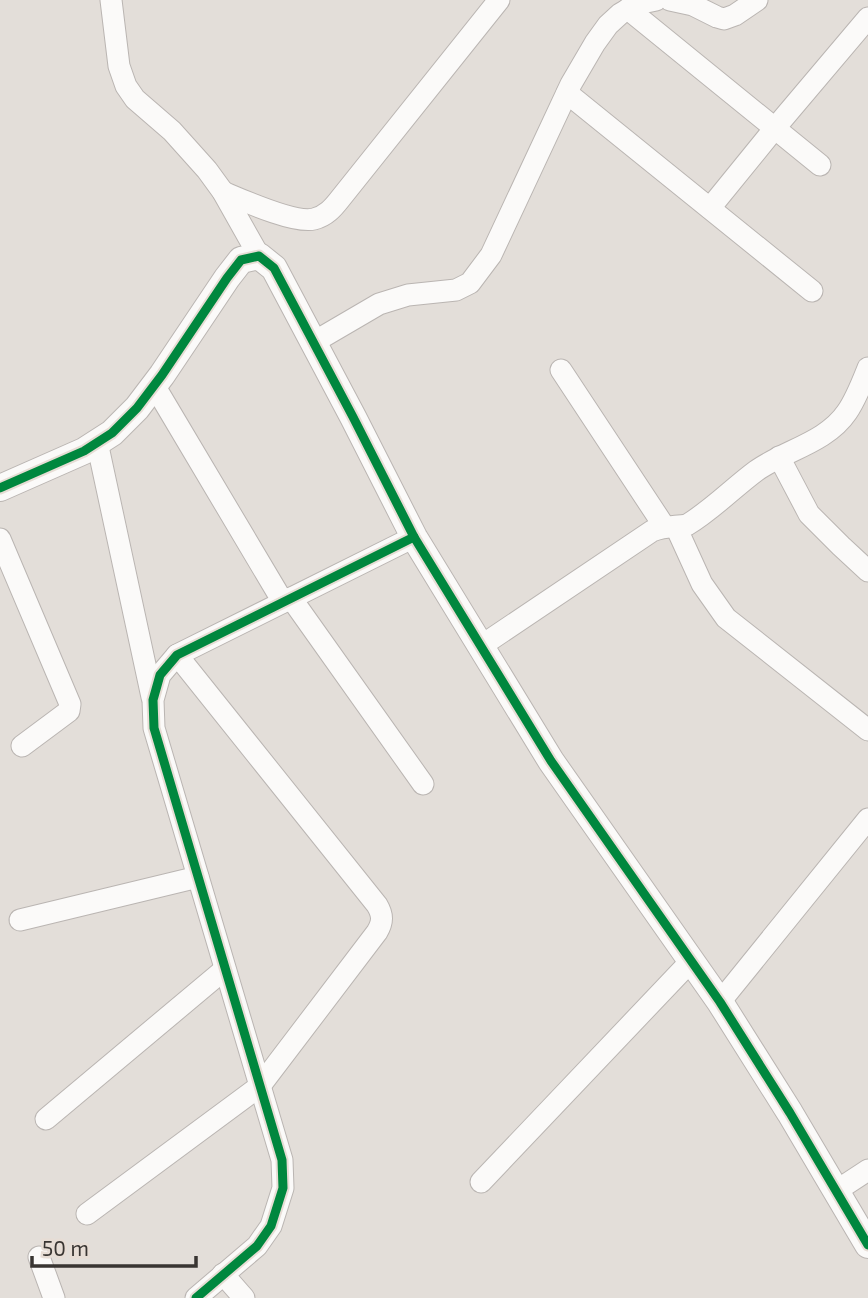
<svg xmlns="http://www.w3.org/2000/svg" width="868" height="1298" viewBox="0 0 868 1298" font-family="'Exo 2',sans-serif">
	<rect width="100%" height="100%" fill="#e3ded9"/>
	<g fill="none" stroke-linecap="round" stroke-linejoin="round">
		<g stroke="#bab5b2" stroke-width="23">
			<g id="minor">
				<polyline points="111,0 119,66 126,86 135,99 172,131 207,170 223,192 259,256"/>
				<polyline points="670,0 693,5 717,17 724,19 735,15 757,0"/>
				<polyline points="628,9 820,165"/>
				<polyline points="567,93 812,291"/>
				<path d="M223,192C242,200 295,224 314,219C326,216 333,208 340,199L499,0"/>
				<polyline points="710,208 775,128 868,18"/>
				<polyline points="314,342 379,304 408,295 456,290 470,283 491,255 571,84 595,43 608,25 620,14 637,4 656,0"/>
				<polyline points="561,370 664,526"/>
				<polyline points="154,385 283,602"/>
				<polyline points="97,442 152,697"/>
				<polyline points="779,457 809,514 841,546 868,571"/>
				<polyline points="676,527 702,584 726,618 868,730"/>
				<polyline points="0,539 70,704 69,711 22,746"/>
				<polyline points="291,598 423,784"/>
				<path d="M481,646L652,531C664,526 675,527 687,525C712,510 733,488 756,471C785,450 826,443 847,412C856,399 862,383 868,368"/>
				<polyline points="20,920 198,877"/>
				<polyline points="720,1002 868,819"/>
				<polyline points="46,1119 225,969"/>
				<polyline points="481,1182 691,961"/>
				<polyline points="836,1191 868,1170"/>
				<path d="M87,1214L260,1086L377,932C383,922 383,915 377,905L177,655"/>
				<polyline points="39,1257 54,1298"/>
				<polyline points="223,1274 244,1298"/>
				<polyline points="196,1298 257,1246 271,1226 283,1188 282,1160 154,728 153,700 160,675 177,655 414,537"/>
			</g>
		</g>
		<g stroke="#bab5b2" stroke-width="28">
			<polyline id="tertiary" points="0,488 84,451 112,433 137,408 162,375 227,278 241,260 259,256 274,268 353,417 414,537 551,761 720,1002 790,1113 868,1245"/>
		</g>
		<use href="#minor" stroke="#fbfaf9" stroke-width="21"/>
		<use href="#tertiary" stroke="#fbfaf9" stroke-width="26"/>
		<g stroke="#e7ddd5" stroke-width="13">
			<g id="cycleway">
				<polyline points="0,488 84,451 112,433 137,408 162,375 227,278 241,260 259,256 274,268 353,417 414,537 551,761 720,1002 790,1113 868,1245"/>
				<polyline points="196,1298 257,1246 271,1226 283,1188 282,1160 154,728 153,700 160,675 177,655 414,537"/>
			</g>
		</g>
		<use href="#cycleway" stroke="#00873e" stroke-width="9"/>
	</g>
	<path d="M32 1256v10h164v-10" fill="none" stroke="#393532" stroke-width="3.5"/>
	<text x="42" y="1256" font-size="21" fill="#393532" stroke="#e7ddd5" stroke-width="5" paint-order="stroke">50 m</text>
</svg>
